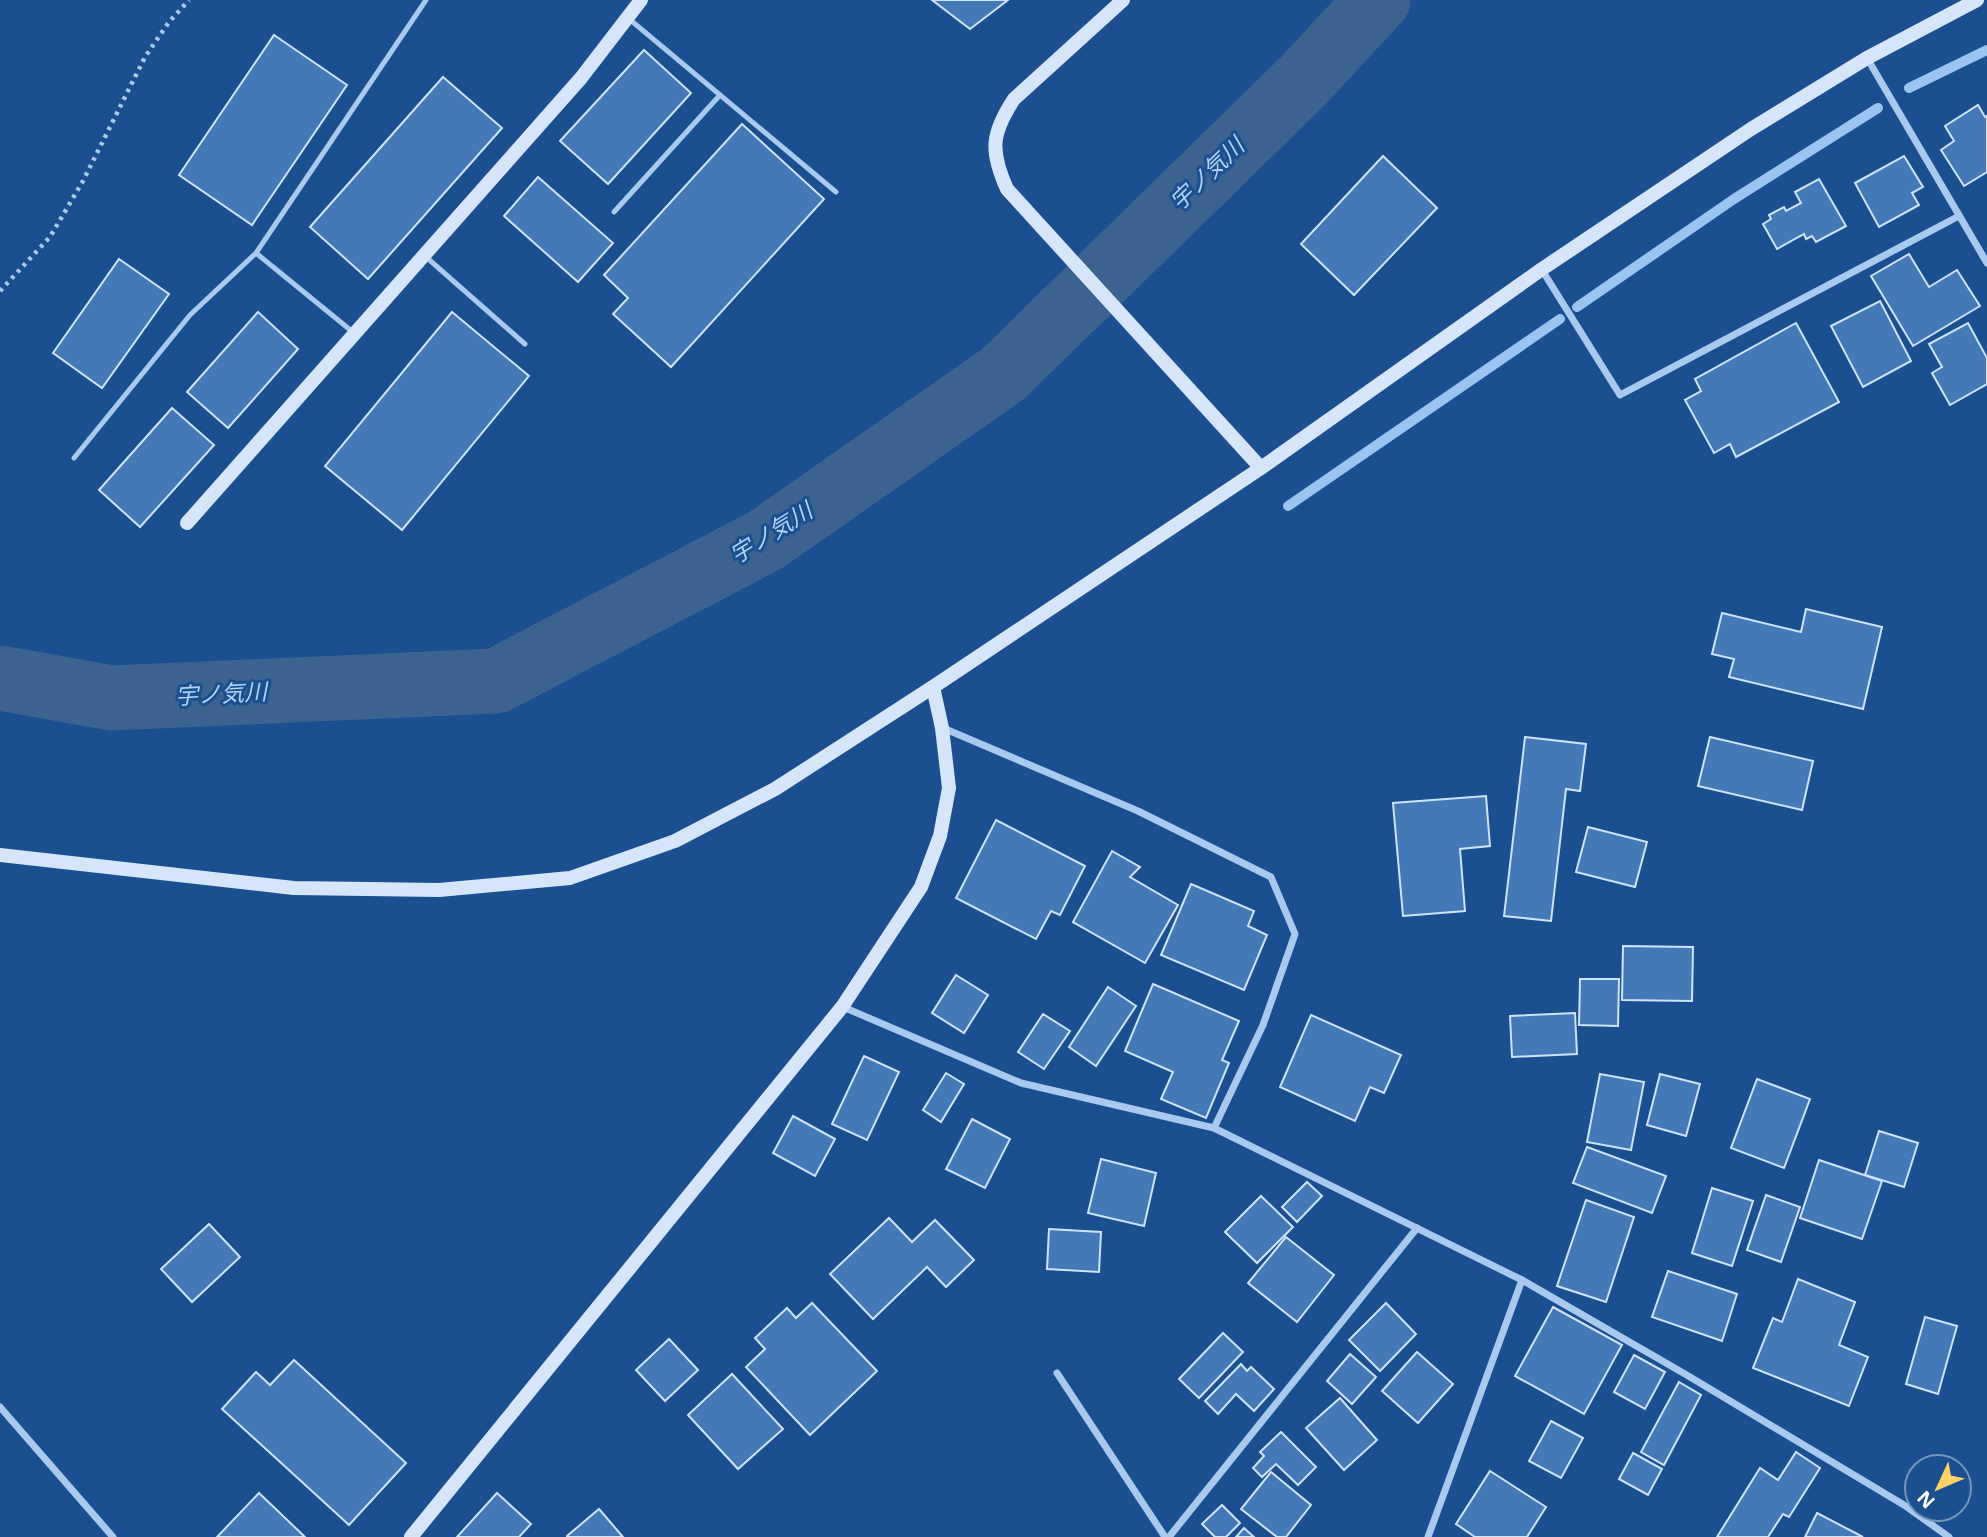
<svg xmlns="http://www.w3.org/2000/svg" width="1987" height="1537" viewBox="0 0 1987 1537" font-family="'Noto Sans','Noto Sans JP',sans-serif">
	<rect width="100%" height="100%" fill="#1b4f8f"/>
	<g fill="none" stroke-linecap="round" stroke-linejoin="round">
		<g stroke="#9cc4f0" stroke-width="10">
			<polyline points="1909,88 1987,50"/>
			<polyline points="1577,307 1734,199 1878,108"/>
			<polyline points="1288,506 1560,319"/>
		</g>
		<polyline stroke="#3c6290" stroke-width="65" points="0,678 112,698 496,681 766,540 1003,374 1303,81 1378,0"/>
	</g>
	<g fill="#4478b7" stroke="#cfe3fa" stroke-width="2">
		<polygon points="932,0 1008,0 970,29"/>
		<polygon points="274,35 347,85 252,225 179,175"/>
		<polygon points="644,50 691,93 608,184 560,141"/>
		<polygon points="443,77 502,128 368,279 310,227"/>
		<polygon points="1978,105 1985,117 1987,116 1987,172 1964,186 1941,150 1954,141 1945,126"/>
		<polygon points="742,124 824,199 671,367 613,314 628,298 604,275"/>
		<polygon points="1383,156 1437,208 1354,295 1301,244"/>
		<polygon points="1904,156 1923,187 1912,193 1919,205 1879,227 1855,183"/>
		<polygon points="538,177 613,243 578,282 504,216"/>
		<polygon points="1819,179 1846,226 1816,242 1812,236 1806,239 1804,234 1777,249 1763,224 1771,219 1769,215 1784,207 1786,211 1801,203 1795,192"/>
		<polygon points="1909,254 1929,287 1957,270 1980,306 1913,346 1871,276"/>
		<polygon points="119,259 169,294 102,388 53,353"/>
		<polygon points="1880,301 1911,361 1863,387 1831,326"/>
		<polygon points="258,312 298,349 228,428 187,392"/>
		<polygon points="452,312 529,376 402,530 325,466"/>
		<polygon points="1796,323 1839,402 1736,457 1730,444 1714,453 1685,400 1701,391 1695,379"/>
		<polygon points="1968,323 1987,358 1987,384 1950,405 1932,373 1942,367 1929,344"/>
		<polygon points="172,408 214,445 140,527 99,490"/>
		<polygon points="1806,609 1882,627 1863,709 1729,677 1734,659 1712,654 1722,613 1801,632"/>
		<polygon points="1525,737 1586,744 1580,791 1566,789 1551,921 1504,916"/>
		<polygon points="1710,737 1813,761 1802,810 1698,786"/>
		<polygon points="1486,796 1490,846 1460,849 1465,911 1403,916 1393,803"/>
		<polygon points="996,820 1085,866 1060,915 1051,911 1036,939 956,898"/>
		<polygon points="1588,827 1647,842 1635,887 1576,872"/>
		<polygon points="1112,851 1140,867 1130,877 1178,905 1145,963 1073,922"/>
		<polygon points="1191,884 1254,911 1248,926 1267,935 1244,990 1161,955"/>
		<polygon points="1623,946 1693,947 1692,1001 1622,1000"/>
		<polygon points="956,975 988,995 964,1033 932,1013"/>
		<polygon points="1580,979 1619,979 1618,1026 1579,1025"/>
		<polygon points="1153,984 1239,1021 1222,1060 1229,1063 1206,1118 1161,1099 1173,1072 1125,1051"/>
		<polygon points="1108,987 1136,1006 1096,1066 1069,1047"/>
		<polygon points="1575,1013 1577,1054 1512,1057 1510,1016"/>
		<polygon points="1043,1014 1070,1031 1044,1069 1018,1052"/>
		<polygon points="1311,1015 1401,1055 1384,1093 1370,1087 1355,1121 1280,1087"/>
		<polygon points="864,1056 899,1072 867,1140 832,1124"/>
		<polygon points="946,1073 964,1084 941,1122 923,1110"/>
		<polygon points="1600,1074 1644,1082 1631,1150 1587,1142"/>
		<polygon points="1660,1074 1700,1084 1686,1136 1647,1125"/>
		<polygon points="1757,1079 1810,1099 1784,1168 1731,1148"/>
		<polygon points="793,1116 835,1139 815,1176 773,1153"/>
		<polygon points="972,1119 1010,1139 985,1188 946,1169"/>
		<polygon points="1879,1131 1918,1143 1904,1187 1865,1175"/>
		<polygon points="1587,1147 1666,1176 1652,1213 1573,1183"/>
		<polygon points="1101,1159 1156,1173 1144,1226 1088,1213"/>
		<polygon points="1819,1160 1882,1181 1862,1239 1800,1218"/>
		<polygon points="1307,1182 1322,1196 1297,1222 1282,1207"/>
		<polygon points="1712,1188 1753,1201 1732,1266 1692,1253"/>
		<polygon points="1766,1195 1800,1207 1781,1262 1747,1250"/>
		<polygon points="1261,1196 1293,1227 1257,1263 1225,1232"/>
		<polygon points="1586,1200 1634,1217 1606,1302 1557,1286"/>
		<polygon points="889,1218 912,1242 935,1220 974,1260 946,1287 927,1267 873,1319 830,1274"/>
		<polygon points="209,1224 240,1257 192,1302 161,1269"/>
		<polygon points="1049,1229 1101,1232 1099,1272 1047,1269"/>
		<polygon points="1286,1237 1334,1275 1297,1322 1248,1283"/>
		<polygon points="1668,1271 1737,1294 1722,1341 1652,1317"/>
		<polygon points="1798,1279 1855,1302 1839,1345 1868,1357 1849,1406 1753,1368 1773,1318 1782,1322"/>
		<polygon points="812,1303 877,1371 810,1435 746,1367 765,1349 755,1338 787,1308 796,1318"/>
		<polygon points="1386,1303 1416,1334 1380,1371 1349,1340"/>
		<polygon points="1553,1307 1622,1345 1584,1414 1515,1376"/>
		<polygon points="1925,1317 1957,1326 1938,1394 1906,1384"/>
		<polygon points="1223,1333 1243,1352 1199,1398 1179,1379"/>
		<polygon points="669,1339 698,1370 665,1401 636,1370"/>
		<polygon points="1417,1352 1453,1384 1418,1423 1382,1391"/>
		<polygon points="1350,1354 1376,1377 1352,1404 1327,1381"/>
		<polygon points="1634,1355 1665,1372 1645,1409 1614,1392"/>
		<polygon points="294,1360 406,1463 349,1525 222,1409 256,1372 270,1385"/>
		<polygon points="1241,1364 1247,1371 1251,1367 1274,1389 1254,1411 1236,1394 1218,1414 1205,1401"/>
		<polygon points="732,1374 783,1429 738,1469 688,1415"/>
		<polygon points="1679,1382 1701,1395 1664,1465 1641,1452"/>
		<polygon points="1340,1398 1377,1440 1344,1470 1306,1428"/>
		<polygon points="1551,1421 1583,1438 1561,1478 1529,1461"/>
		<polygon points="1281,1432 1316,1467 1298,1485 1276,1464 1262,1477 1253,1468 1264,1456 1260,1452"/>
		<polygon points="1796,1452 1820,1468 1789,1517 1783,1514 1768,1537 1717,1537 1760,1468 1778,1480"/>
		<polygon points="1633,1453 1662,1469 1648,1495 1619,1479"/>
		<polygon points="1490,1471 1546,1507 1527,1537 1475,1537 1456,1524"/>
		<polygon points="1271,1472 1311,1505 1286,1537 1277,1537 1241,1509"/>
		<polygon points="259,1493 305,1537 217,1537"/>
		<polygon points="497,1493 531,1524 519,1537 457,1537"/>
		<polygon points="1222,1505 1240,1523 1226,1537 1215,1537 1202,1524"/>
		<polygon points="599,1509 623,1537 567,1537 567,1536"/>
		<polygon points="1817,1513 1863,1537 1805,1537"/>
		<polygon points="1244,1528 1254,1537 1236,1537"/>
	</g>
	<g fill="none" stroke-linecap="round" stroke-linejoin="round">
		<polyline stroke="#a9c9ee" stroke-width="4.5" stroke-dasharray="3.5 5" stroke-linecap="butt" points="0,291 50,237 83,181 145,57 169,22 189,0"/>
		<g stroke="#a9c9ee" stroke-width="5">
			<polyline points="628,18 836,192"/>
			<polyline points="614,212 720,95"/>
			<polyline points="426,257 525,344"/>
			<polyline points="354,333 256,253 426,0"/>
			<polyline points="74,458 190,315 256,253"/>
		</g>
		<g stroke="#a9c9ee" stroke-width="7">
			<polyline points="1867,58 1987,263"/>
			<polyline points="1542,270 1620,395 1959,216"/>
			<polyline points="943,728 1138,811 1271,877 1295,934 1263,1025 1214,1128"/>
			<polyline points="843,1007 1021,1083 1214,1128 1522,1280 1685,1374 1904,1505 1949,1537"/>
			<polyline points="1057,1373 1165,1537"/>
			<polyline points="0,1407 113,1537"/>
			<polyline points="1169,1537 1417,1228"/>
			<polyline points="1428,1537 1522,1280"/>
		</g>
		<g stroke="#d6e6fa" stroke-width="14">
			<path d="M1123,0L1014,99C991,134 990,151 1007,189L1261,468"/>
			<polyline points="187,523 581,78 641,0"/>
			<polyline points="0,855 294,888 439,890 570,878 675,841 775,789 933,687 1261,468 1542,269 1751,129 1867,58 1977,0"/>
			<polyline points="411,1537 842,1007 921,887 940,836 949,788 942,728 933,687"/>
		</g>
	</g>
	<g text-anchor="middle" stroke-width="6" stroke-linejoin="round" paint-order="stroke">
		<g font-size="23" font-style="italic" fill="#b5d3f5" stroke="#1b4f8f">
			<text transform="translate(1207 174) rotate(-44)" y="8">宇ノ気川</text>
			<text transform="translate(771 533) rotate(-32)" y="8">宇ノ気川</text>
			<text transform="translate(221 694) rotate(-3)" y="8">宇ノ気川</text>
		</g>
	</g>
	<g transform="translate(1938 1488) rotate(226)"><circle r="33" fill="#1b4f8f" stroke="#7695bc" stroke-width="2"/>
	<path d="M0-5L12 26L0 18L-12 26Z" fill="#ffd166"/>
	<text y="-10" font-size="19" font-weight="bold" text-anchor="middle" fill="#ffffff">N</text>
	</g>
</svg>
